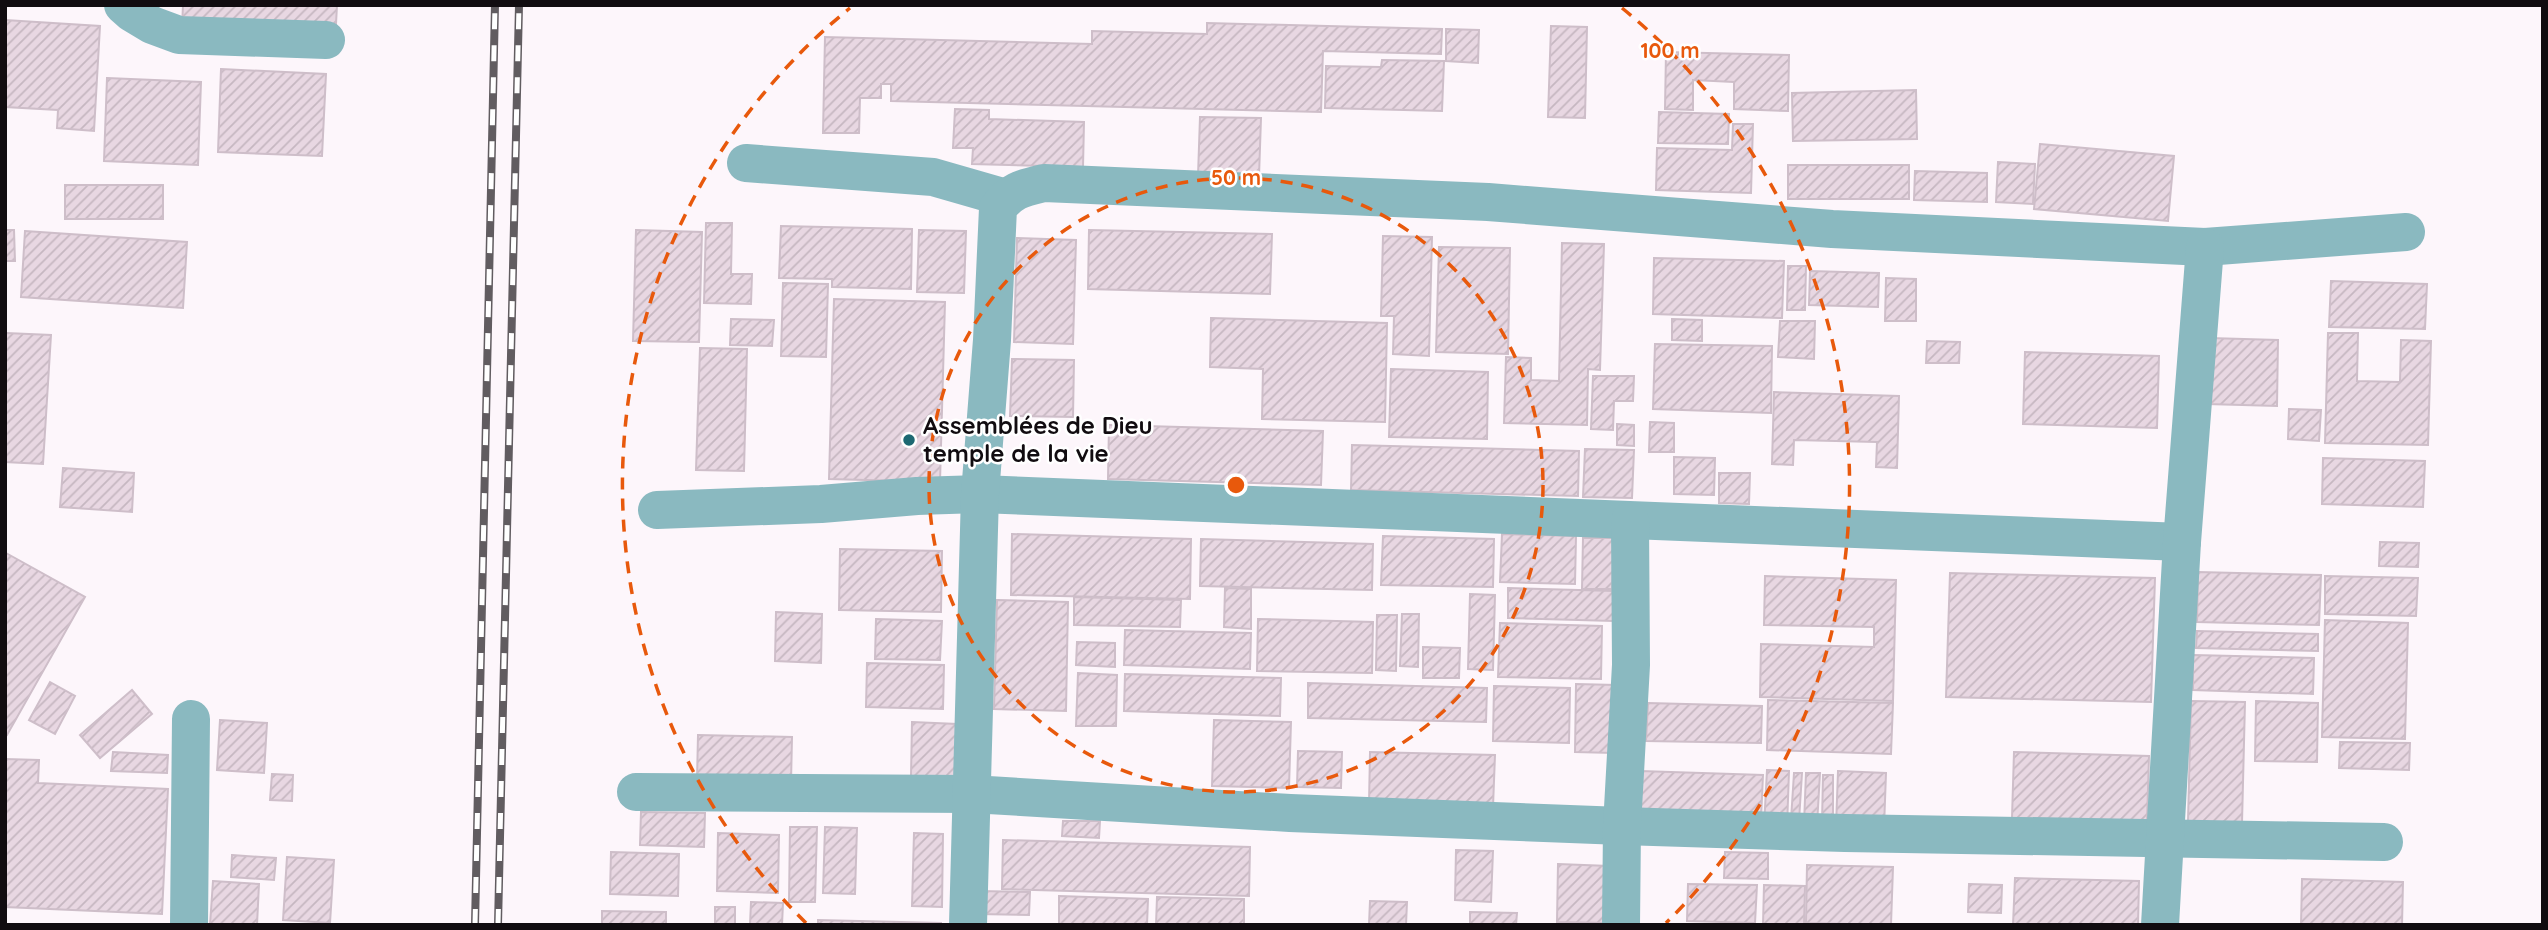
<svg xmlns="http://www.w3.org/2000/svg" width="2548" height="930" viewBox="0 0 2548 930" font-family="Quicksand,sans-serif">
	<defs>
		<pattern id="building-hatch" width="6" height="6" patternUnits="userSpaceOnUse" patternTransform="scale(1.75)"><rect width="6" height="6" fill="#e8d7e2"/><path d="M-1 1l2-2M0 6l6-6M5 7l2-2" fill="none" stroke="#c6b7c1"/></pattern>
	</defs>
	<rect width="100%" height="100%" fill="#fdf6fb"/>
	<g fill="url(#building-hatch)" stroke="#cebec9" stroke-width="2">
		<polygon points="183,5 337,5 336,24 182,28"/>
		<polygon points="5,20 100,26 94,131 57,128 58,110 5,107"/>
		<polygon points="1207,23 1442,29 1441,54 1323,51 1321,112 891,101 891,84 881,84 881,98 860,98 859,133 823,133 825,37 1092,44 1092,31 1207,34"/>
		<polygon points="1551,26 1587,27 1585,118 1548,117"/>
		<polygon points="1446,29 1479,30 1478,63 1446,61"/>
		<polygon points="1666,52 1789,55 1788,111 1734,109 1734,82 1693,80 1693,110 1665,109"/>
		<polygon points="1382,60 1444,61 1442,111 1325,108 1326,66 1381,67"/>
		<polygon points="221,69 326,74 322,156 218,152"/>
		<polygon points="107,78 201,82 198,165 104,161"/>
		<polygon points="1916,90 1917,139 1793,141 1792,93"/>
		<polygon points="955,109 989,110 989,119 1084,122 1083,167 972,164 973,148 953,148"/>
		<polygon points="1659,112 1729,114 1728,144 1658,143"/>
		<polygon points="1200,117 1261,118 1259,177 1198,176"/>
		<polygon points="1733,124 1753,124 1751,193 1656,190 1657,148 1732,150"/>
		<polygon points="2040,144 2174,156 2168,221 2034,209"/>
		<polygon points="1998,162 2035,164 2033,204 1996,202"/>
		<rect x="1788" y="165" width="121" height="34"/>
		<polygon points="1915,171 1987,173 1987,202 1914,200"/>
		<rect x="65" y="185" width="98" height="34"/>
		<polygon points="706,223 732,223 731,274 752,274 751,304 704,303"/>
		<polygon points="781,226 912,229 911,289 832,287 832,279 779,278"/>
		<polygon points="5,230 14,230 15,261 5,261"/>
		<polygon points="636,230 702,232 699,342 633,341"/>
		<polygon points="919,230 966,231 964,293 917,292"/>
		<polygon points="1089,230 1272,234 1270,294 1088,289"/>
		<polygon points="25,231 187,242 183,308 21,297"/>
		<polygon points="1383,236 1432,237 1429,356 1393,354 1394,316 1381,316"/>
		<polygon points="1017,238 1076,240 1073,344 1014,342"/>
		<polygon points="1562,243 1604,244 1600,370 1588,369 1587,425 1504,423 1506,357 1531,358 1531,380 1559,381"/>
		<polygon points="1439,247 1510,248 1508,354 1436,352"/>
		<polygon points="1654,258 1784,261 1782,318 1653,314"/>
		<polygon points="1788,266 1806,266 1805,310 1787,310"/>
		<polygon points="1810,271 1879,273 1878,307 1809,305"/>
		<polygon points="1886,278 1916,279 1916,321 1885,321"/>
		<polygon points="2331,281 2427,284 2425,329 2329,327"/>
		<polygon points="783,283 828,284 826,357 781,356"/>
		<polygon points="834,299 945,302 940,482 829,479"/>
		<polygon points="1211,318 1387,323 1385,422 1262,419 1263,369 1210,367"/>
		<polygon points="731,319 774,320 772,346 730,345"/>
		<polygon points="1672,319 1702,320 1702,341 1672,340"/>
		<polygon points="1780,321 1815,321 1814,359 1778,357"/>
		<polygon points="6,333 51,335 43,464 5,462"/>
		<polygon points="2328,333 2358,333 2357,381 2400,382 2401,340 2431,341 2428,445 2325,443"/>
		<polygon points="2209,338 2278,340 2277,406 2207,404"/>
		<polygon points="1927,341 1960,342 1959,363 1926,363"/>
		<polygon points="1655,344 1772,346 1771,413 1653,409"/>
		<polygon points="700,348 747,349 744,471 696,470"/>
		<polygon points="2025,352 2159,356 2157,428 2023,424"/>
		<polygon points="1012,359 1074,360 1073,417 1010,416"/>
		<polygon points="1391,369 1488,372 1487,439 1389,437"/>
		<polygon points="1593,376 1634,376 1633,401 1614,401 1613,430 1591,429"/>
		<polygon points="1774,392 1899,396 1897,468 1876,467 1877,442 1794,440 1793,465 1772,464"/>
		<polygon points="2289,409 2321,410 2319,441 2288,439"/>
		<polygon points="1650,422 1674,423 1674,452 1649,452"/>
		<polygon points="1617,424 1634,425 1634,446 1617,445"/>
		<polygon points="1109,425 1323,431 1321,485 1108,479"/>
		<polygon points="1352,445 1579,451 1578,496 1351,490"/>
		<polygon points="1585,449 1634,450 1632,498 1583,497"/>
		<polygon points="1674,457 1715,458 1714,495 1674,494"/>
		<polygon points="2323,458 2425,461 2423,507 2322,504"/>
		<polygon points="63,468 134,473 132,512 60,507"/>
		<polygon points="1719,473 1750,473 1749,504 1719,503"/>
		<polygon points="1012,534 1191,539 1190,599 1011,595"/>
		<polygon points="1502,534 1576,536 1575,584 1500,582"/>
		<polygon points="1383,536 1494,539 1493,587 1381,585"/>
		<polygon points="1583,538 1614,538 1612,589 1582,589"/>
		<polygon points="1201,539 1373,544 1372,590 1200,586"/>
		<polygon points="2380,542 2419,543 2418,567 2379,566"/>
		<polygon points="840,549 942,551 941,612 839,610"/>
		<polygon points="6,553 85,597 7,735 5,734"/>
		<polygon points="2198,572 2321,575 2319,625 2197,622"/>
		<polygon points="1950,573 2155,578 2151,702 1946,697"/>
		<polygon points="1765,576 1896,580 1893,701 1760,697 1761,644 1874,647 1874,627 1764,625"/>
		<polygon points="2325,576 2418,578 2416,616 2325,614"/>
		<polygon points="1225,588 1251,589 1251,629 1224,627"/>
		<polygon points="1508,588 1614,591 1613,621 1508,618"/>
		<polygon points="1470,594 1495,595 1493,670 1468,669"/>
		<polygon points="1074,597 1181,600 1180,627 1074,625"/>
		<polygon points="997,600 1068,602 1066,711 994,709"/>
		<polygon points="776,612 822,614 821,663 775,661"/>
		<polygon points="1402,614 1419,614 1418,667 1400,666"/>
		<polygon points="1377,615 1397,615 1396,671 1376,670"/>
		<polygon points="876,619 942,621 940,660 875,659"/>
		<polygon points="1258,619 1373,622 1372,673 1257,671"/>
		<polygon points="2325,620 2408,623 2405,739 2322,737"/>
		<polygon points="1500,623 1602,626 1601,679 1498,677"/>
		<polygon points="1125,630 1251,633 1250,669 1124,665"/>
		<polygon points="2197,631 2318,634 2318,651 2196,648"/>
		<polygon points="1077,642 1115,643 1115,667 1076,665"/>
		<polygon points="1423,647 1460,648 1459,678 1423,678"/>
		<polygon points="2193,655 2314,658 2313,694 2193,690"/>
		<polygon points="867,663 944,665 943,709 866,707"/>
		<polygon points="1078,673 1117,675 1116,726 1076,726"/>
		<polygon points="1125,674 1281,678 1280,716 1124,711"/>
		<polygon points="50,682 75,696 55,734 29,720"/>
		<polygon points="1308,683 1487,688 1486,722 1308,718"/>
		<polygon points="1576,684 1616,685 1614,753 1575,752"/>
		<polygon points="1494,686 1570,688 1569,743 1493,741"/>
		<polygon points="132,690 152,714 100,758 80,735"/>
		<polygon points="1768,700 1893,703 1891,754 1767,750"/>
		<polygon points="2191,701 2245,702 2242,823 2188,821"/>
		<polygon points="2256,701 2318,703 2317,762 2255,761"/>
		<polygon points="1648,703 1762,706 1761,743 1646,741"/>
		<polygon points="220,720 267,723 264,773 217,770"/>
		<polygon points="1214,720 1291,722 1289,788 1212,786"/>
		<polygon points="912,722 957,724 955,777 911,776"/>
		<polygon points="698,735 792,737 791,783 697,780"/>
		<polygon points="2340,742 2410,743 2409,770 2339,768"/>
		<polygon points="1298,751 1342,752 1341,788 1297,787"/>
		<polygon points="113,752 168,755 167,773 111,771"/>
		<polygon points="1370,752 1495,755 1493,807 1369,804"/>
		<polygon points="2014,752 2149,756 2147,821 2012,818"/>
		<polygon points="5,759 39,760 38,783 168,789 162,914 5,907"/>
		<polygon points="1767,770 1789,771 1787,828 1764,827"/>
		<polygon points="1640,771 1763,775 1761,819 1638,815"/>
		<polygon points="1838,771 1886,773 1884,828 1836,827"/>
		<polygon points="1794,773 1802,773 1799,821 1791,820"/>
		<polygon points="1806,773 1820,773 1817,825 1804,824"/>
		<polygon points="272,774 293,775 292,801 270,800"/>
		<polygon points="1823,775 1833,775 1833,823 1822,823"/>
		<polygon points="641,812 705,813 704,847 640,845"/>
		<polygon points="1063,821 1100,821 1099,838 1062,836"/>
		<polygon points="790,827 817,827 815,902 789,902"/>
		<polygon points="825,827 857,828 855,894 823,893"/>
		<polygon points="718,833 779,835 778,893 717,891"/>
		<polygon points="914,833 943,834 942,907 912,906"/>
		<polygon points="1003,840 1250,847 1249,896 1002,889"/>
		<polygon points="1456,850 1493,851 1491,902 1455,900"/>
		<polygon points="611,852 679,854 678,896 610,894"/>
		<polygon points="1725,852 1768,853 1768,879 1724,878"/>
		<polygon points="232,855 276,858 274,880 231,877"/>
		<polygon points="287,857 334,860 330,923 283,920"/>
		<polygon points="1558,864 1609,866 1607,923 1557,922"/>
		<polygon points="1807,865 1893,867 1891,925 1806,923"/>
		<polygon points="2015,878 2139,881 2138,925 2013,925"/>
		<polygon points="2302,879 2403,882 2402,925 2301,925"/>
		<polygon points="213,881 259,884 257,925 210,925"/>
		<polygon points="1688,884 1757,885 1755,923 1687,921"/>
		<polygon points="1969,884 2002,885 2001,913 1968,912"/>
		<polygon points="1764,885 1805,886 1804,925 1763,925"/>
		<polygon points="978,891 1030,892 1029,915 978,914"/>
		<polygon points="1059,896 1148,899 1147,925 1059,924"/>
		<polygon points="1157,897 1244,899 1244,925 1156,925"/>
		<polygon points="1370,901 1407,902 1406,925 1369,925"/>
		<polygon points="751,902 783,903 782,925 750,925"/>
		<rect x="715" y="907" width="20" height="18"/>
		<polygon points="602,911 666,912 666,925 602,925"/>
		<polygon points="1470,912 1517,913 1516,925 1470,925"/>
		<polygon points="818,920 941,923 941,925 818,925"/>
	</g>
	<g fill="none" stroke-linecap="round" stroke-linejoin="round">
		<g stroke="#8ab9c0" stroke-width="38">
			<polyline points="123,5 132,13 152,25 179,35 326,40"/>
			<polyline points="746,163 933,177 1006,198"/>
			<polyline points="657,510 821,504 917,496 980,494 2182,542"/>
			<polyline points="636,792 971,794 1290,813 1622,826 1845,833 2384,842"/>
			<polyline points="189,925 191,719"/>
			<path d="M968,925L980,494L992,340L998,208C1011,190 1023,188 1044,183L1488,202L1832,229L2205,247L2406,232"/>
			<polyline points="1621,925 1622,826 1631,665 1630,521"/>
			<polyline points="2160,925 2182,542 2205,247"/>
		</g>
		<g stroke="#615c60" stroke-width="8">
			<g id="rail">
				<polyline points="475,925 495,5"/>
				<polyline points="498,925 519,5"/>
			</g>
		</g>
		<use href="#rail" stroke="#fff" stroke-width="5" stroke-dasharray="16" stroke-linecap="butt"/>
	</g>
	<g fill="none" stroke="#e8590c" stroke-width="3.5" stroke-dasharray="12 9">
		<circle cx="1236" cy="485" r="307"/>
		<path d="M806 923A614 614 0 0 1 850 8M1622 8A614 614 0 0 1 1666 923"/>
	</g>
	<circle fill="#1d6872" stroke="#fff" stroke-width="2.5" cx="909" cy="440" r="7"/>
	<g text-anchor="middle" stroke-width="5" stroke-linejoin="round" paint-order="stroke">
		<g font-size="24" font-weight="bold" fill="#110c10" stroke="#fff" text-anchor="start">
			<text x="923" y="434">Assemblées de Dieu<tspan x="923" dy="28">temple de la vie</tspan></text>
		</g>
	</g>
	<circle cx="1236" cy="485" r="10" fill="#e8590c" stroke="#fff" stroke-width="3.5"/>
	<g font-size="21" text-anchor="middle" font-weight="bold" fill="#e8590c" stroke="#fff" stroke-width="5" stroke-linejoin="round" paint-order="stroke">
		<text x="1670" y="58">100 m</text>
		<text x="1236" y="185">50 m</text>
	</g>
	<rect width="2548" height="930" fill="none" stroke="#110c10" stroke-width="14"/>
</svg>
